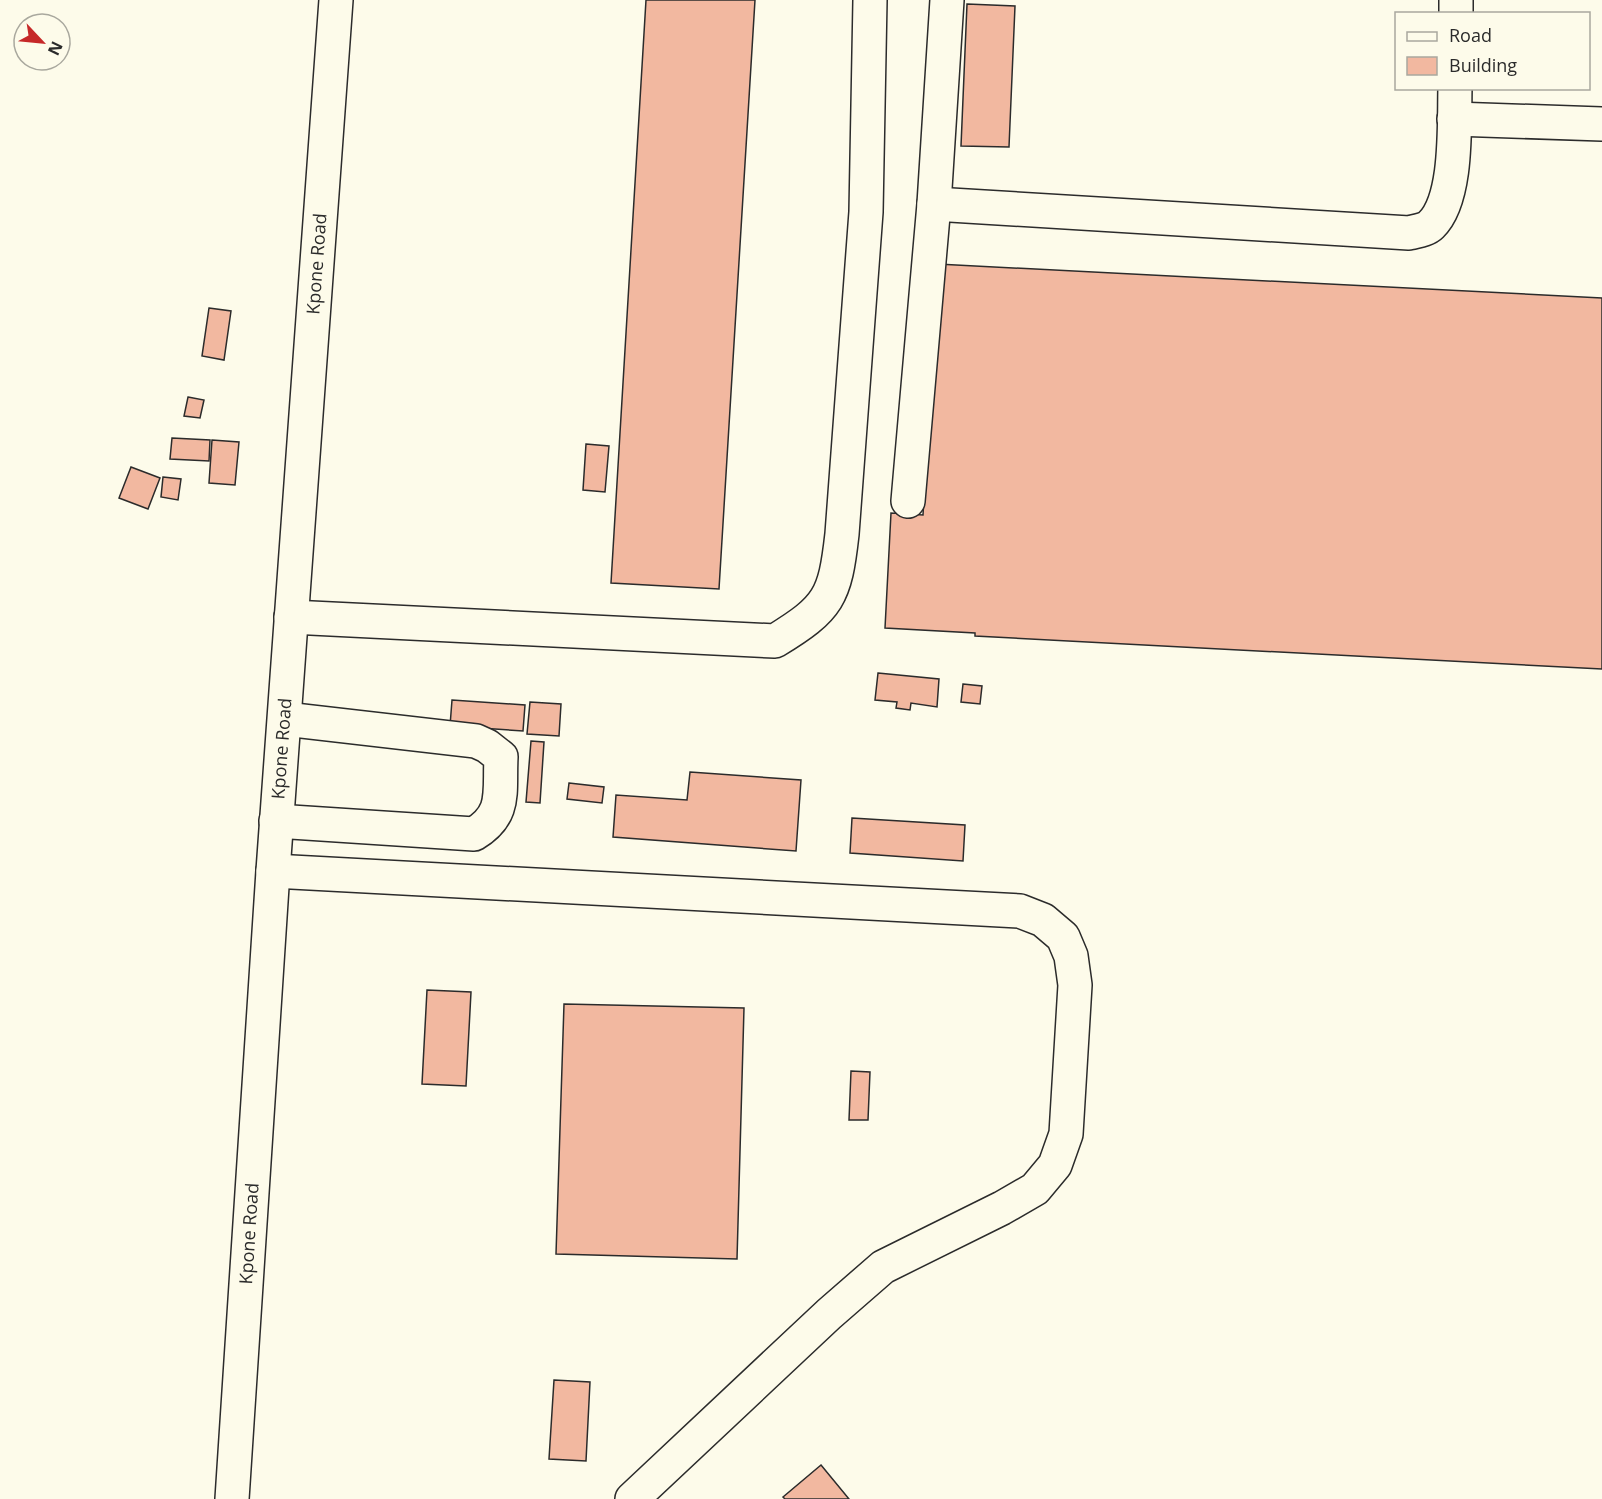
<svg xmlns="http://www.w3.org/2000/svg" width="1602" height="1499" viewBox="0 0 1602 1499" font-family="'Open Sans',sans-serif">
	<rect width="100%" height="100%" fill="#fdfbea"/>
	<g fill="#f2b8a0" stroke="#2b2b2b" stroke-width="1.5">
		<polygon points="646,0 755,0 719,589 611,583"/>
		<polygon points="967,4 1015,6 1009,147 961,146"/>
		<polygon points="937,264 1602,298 1602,669 975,636 975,633 885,628 891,513 923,515"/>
		<polygon points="209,308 231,311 224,360 202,356"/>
		<polygon points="188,397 204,400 200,418 184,416"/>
		<polygon points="172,438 210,440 209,461 170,459"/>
		<polygon points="212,440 239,442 235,485 209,483"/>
		<polygon points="586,444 609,446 605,492 583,490"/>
		<polygon points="131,467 160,478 148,509 119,498"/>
		<polygon points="163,477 181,479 178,500 161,497"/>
		<polygon points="878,673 939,679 937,707 911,703 910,710 896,708 897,702 875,700"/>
		<polygon points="963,684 982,686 980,704 961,702"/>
		<polygon points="452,700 525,705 523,731 450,726"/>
		<polygon points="530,702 561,704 559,736 527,734"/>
		<polygon points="531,741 544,742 540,803 526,802"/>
		<polygon points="690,772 801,780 796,851 613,837 616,795 687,800"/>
		<polygon points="569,783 604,787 602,803 567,799"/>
		<polygon points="852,818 965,825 963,861 850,853"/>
		<polygon points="427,990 471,992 466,1086 422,1084"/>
		<polygon points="564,1004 744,1008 737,1259 556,1254"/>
		<polygon points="851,1071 870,1072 868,1120 849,1120"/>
		<polygon points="554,1380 590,1382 586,1461 549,1459"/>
		<polygon points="821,1465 849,1499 785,1499 783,1497"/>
	</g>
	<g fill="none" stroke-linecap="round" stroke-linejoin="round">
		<g stroke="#2b2b2b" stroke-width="36">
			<g id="minor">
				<polyline points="1456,14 1456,0"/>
				<polyline points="1454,119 1602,124"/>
				<path d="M934,204L1409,233C1416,231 1426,230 1431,225C1458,199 1454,125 1455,88"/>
				<polyline points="908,501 934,204 947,0"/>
				<path d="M291,617L775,641C829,608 835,597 842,534L866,212L870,0"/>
				<path d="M276,821L474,834C507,814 499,792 501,757L487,746L476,741L285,719"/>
				<polyline points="273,871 1020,911 1043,920 1063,937 1071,956 1075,985 1066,1134 1055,1165 1035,1189 1002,1208 883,1267 829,1314 632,1499"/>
			</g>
		</g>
		<g stroke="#2b2b2b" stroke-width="36">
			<g id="major">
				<path id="s1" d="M232,1499L273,871L336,0"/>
			</g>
		</g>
		<use href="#minor" stroke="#fdfbea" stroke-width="33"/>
		<use href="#major" stroke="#fdfbea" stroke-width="33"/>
	</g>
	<g text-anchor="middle" stroke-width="4.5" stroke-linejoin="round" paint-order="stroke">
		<g font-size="18" fill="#2b2b2b" stroke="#fdfbea">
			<text dy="6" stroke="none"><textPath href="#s1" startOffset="1238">Kpone Road</textPath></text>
			<text dy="6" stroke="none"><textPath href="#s1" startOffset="752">Kpone Road</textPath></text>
			<text dy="6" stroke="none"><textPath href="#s1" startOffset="266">Kpone Road</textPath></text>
		</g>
	</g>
	<rect x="1395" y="12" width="195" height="78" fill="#fdfbea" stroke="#a9a89e" stroke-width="1.5"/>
	<rect x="1407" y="32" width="30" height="9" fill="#fdfbea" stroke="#a9a89e" stroke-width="1.5"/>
	<text x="1449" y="42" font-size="18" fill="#2b2b2b">Road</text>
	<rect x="1407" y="57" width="30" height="18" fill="#f2b8a0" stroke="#a9a89e" stroke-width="1.5"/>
	<text x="1449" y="72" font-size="18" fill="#2b2b2b">Building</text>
	<g transform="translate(42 42) rotate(116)"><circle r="28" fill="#fdfbea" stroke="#a9a89e" stroke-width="1.5"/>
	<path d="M0-4.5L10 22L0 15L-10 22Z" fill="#c62828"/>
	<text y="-9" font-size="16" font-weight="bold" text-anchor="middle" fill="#2b2b2b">N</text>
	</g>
</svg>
